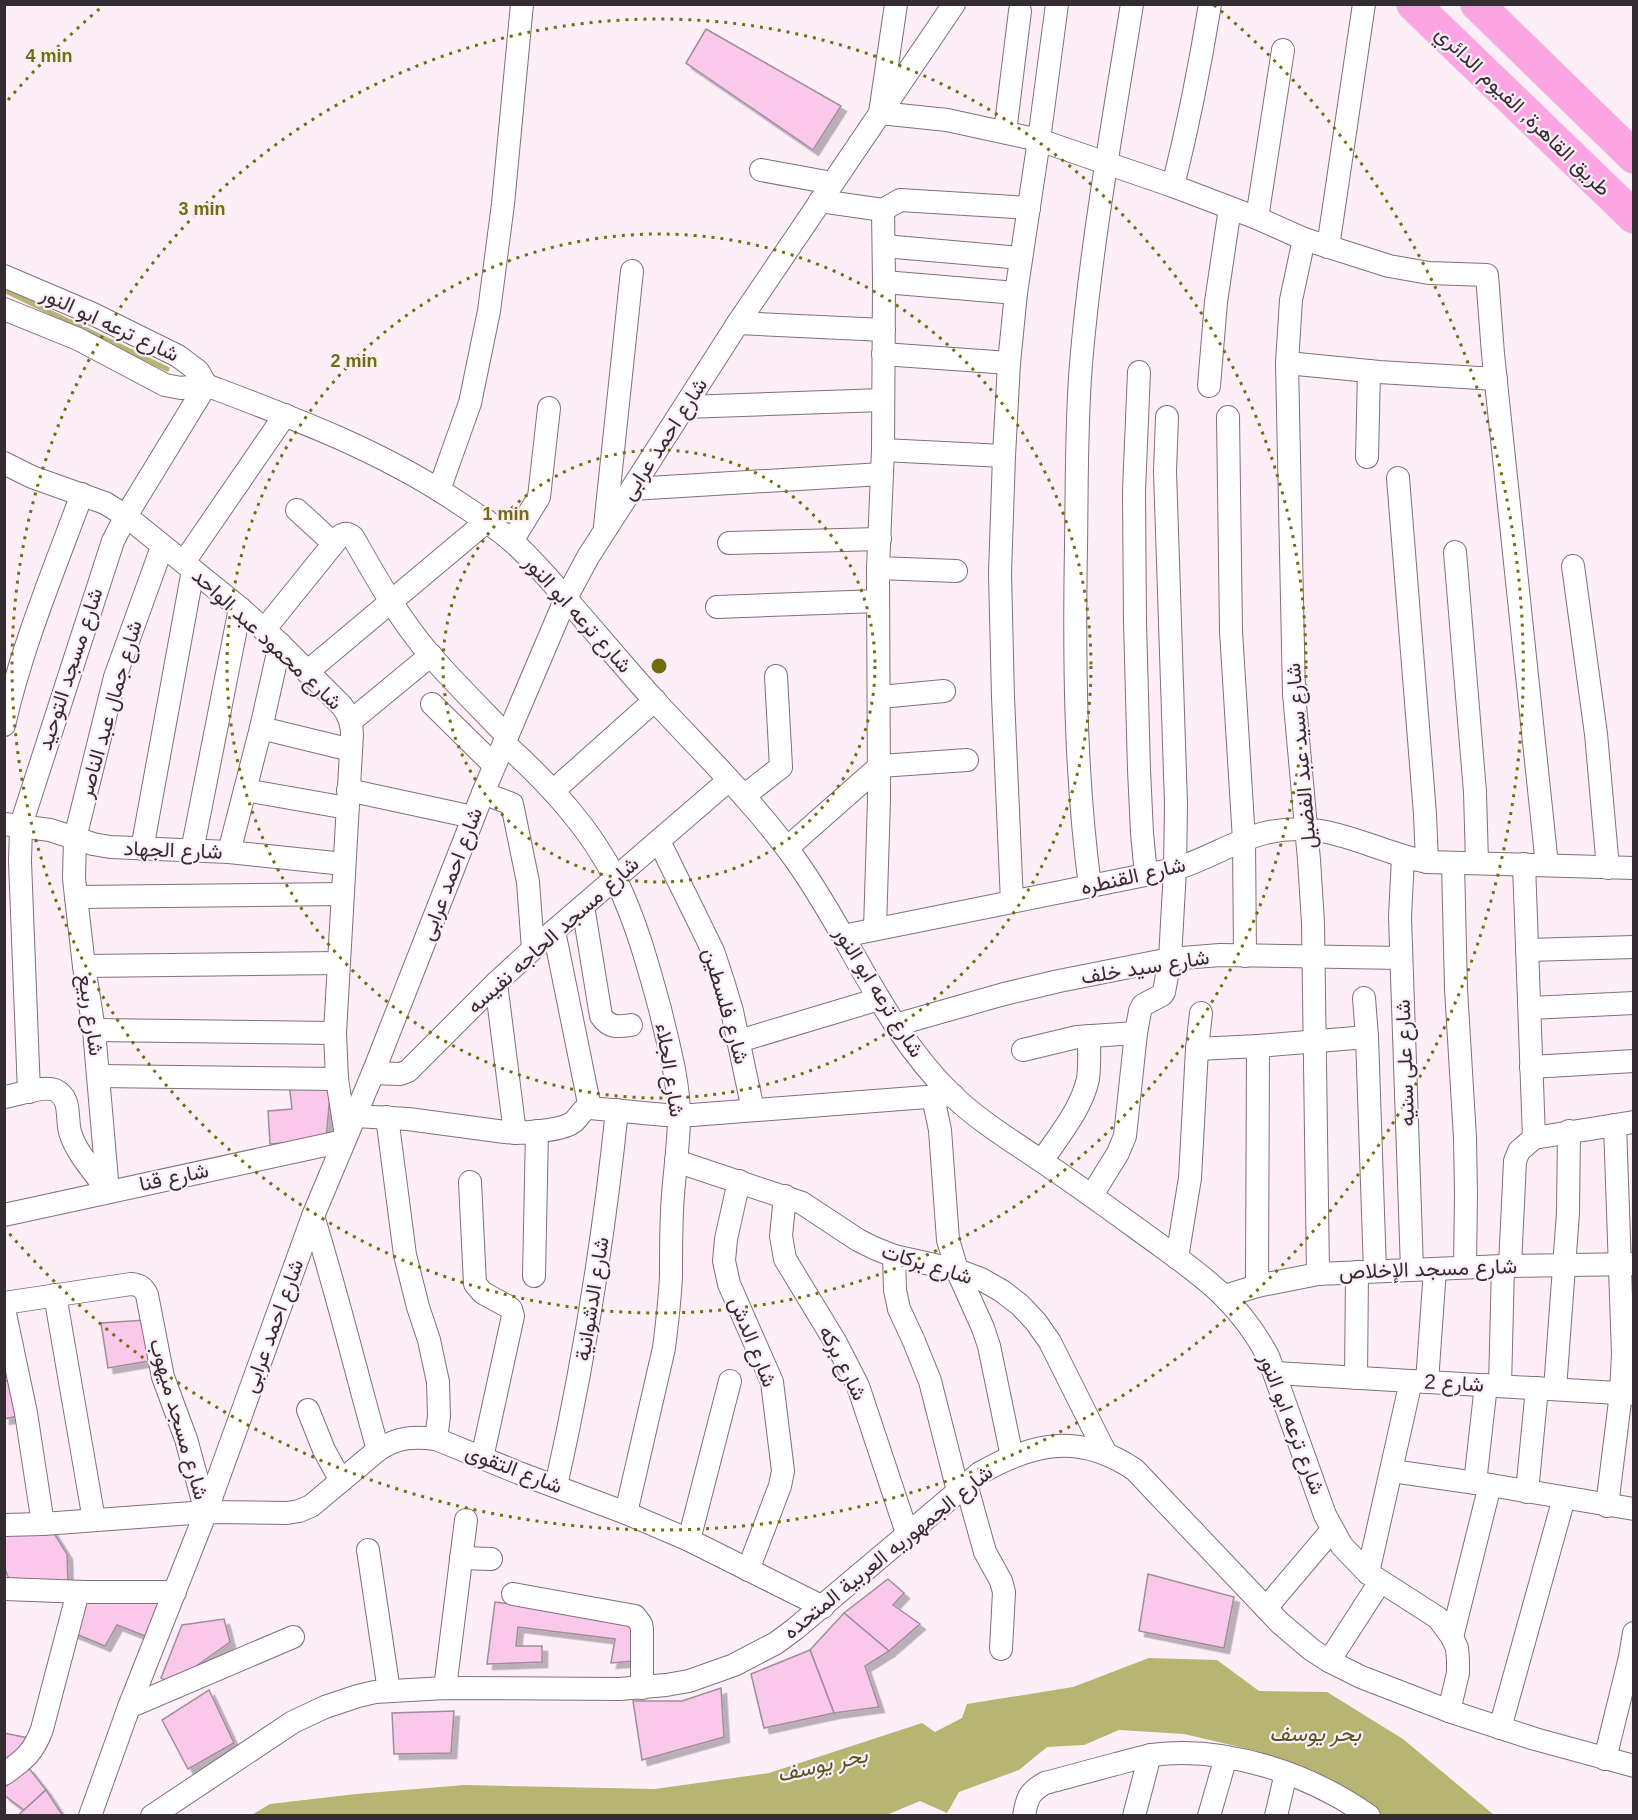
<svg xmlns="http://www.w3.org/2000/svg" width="1638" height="1820" viewBox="0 0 1638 1820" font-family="Helvetica,Vazirmatn,sans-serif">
	<defs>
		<filter id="shadow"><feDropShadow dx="5.5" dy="5.5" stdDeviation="0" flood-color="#0004"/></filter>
	</defs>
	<rect width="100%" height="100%" fill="#fdeef8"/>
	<polygon fill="#b7b571" points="1149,1658 1217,1660 1259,1691 1327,1692 1403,1739 1494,1815 1380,1815 1337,1789 1257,1751 1184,1734 1119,1730 1084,1745 1047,1747 1019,1770 959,1792 947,1813 920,1801 884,1816 250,1816 270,1804 356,1794 464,1785 655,1789 769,1773 922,1723 935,1732 962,1718 967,1704 1073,1687"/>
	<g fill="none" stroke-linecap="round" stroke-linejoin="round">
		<polyline stroke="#b7b571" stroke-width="5" points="4,290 167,369"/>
	</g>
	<g fill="#fac8ea" stroke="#9f8e99" stroke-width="1.5" filter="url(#shadow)">
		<polygon points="706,29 841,106 813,150 686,63"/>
		<polygon points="289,1083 331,1084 326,1139 270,1144 268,1111 292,1109"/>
		<polygon points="146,1320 155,1360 108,1368 101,1323"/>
		<polygon points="14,1380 22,1415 4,1419 4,1381"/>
		<polygon points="52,1530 67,1554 68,1584 11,1584 4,1567 4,1531"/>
		<polygon points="1148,1574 1234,1597 1224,1648 1139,1631"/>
		<polygon points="888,1579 904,1593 893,1605 920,1624 889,1651 844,1613"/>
		<polygon points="81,1599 164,1600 150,1638 117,1625 105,1646 71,1632"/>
		<polygon points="495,1602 634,1621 633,1661 611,1663 615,1639 518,1627 516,1646 542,1646 542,1662 487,1664"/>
		<polygon points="844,1613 889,1651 865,1666 879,1707 834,1713 810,1650"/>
		<polygon points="224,1619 230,1642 171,1684 161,1678 182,1625"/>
		<polygon points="810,1650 834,1713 764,1728 751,1674"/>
		<polygon points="721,1688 724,1737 642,1760 633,1701 682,1701"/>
		<polygon points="209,1690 234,1743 188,1769 162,1720"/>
		<polygon points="454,1711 451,1753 394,1754 392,1713"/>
		<polygon points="4,1733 33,1739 4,1763"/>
		<polygon points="28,1767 46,1790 24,1810 4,1795 4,1788"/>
		<polygon points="46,1790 63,1816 17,1816 24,1810"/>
	</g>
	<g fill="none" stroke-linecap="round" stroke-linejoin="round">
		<g stroke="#80707b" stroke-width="24">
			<g id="minor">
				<polyline points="896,4 880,113 947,120 1039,140 1173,186 1257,218 1304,239 1389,266 1429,273 1487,275 1493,354 1547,865"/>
				<polyline points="1005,132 1020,11"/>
				<polyline points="761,170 832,183"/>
				<path d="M1173,186C1188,126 1200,66 1210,4"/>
				<polyline points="820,201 883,210 900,200 1029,208"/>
				<polyline points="1257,218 1283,50"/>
				<polyline points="1304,239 1291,300 1287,363 1294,694 1309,860 1313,923 1318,1274"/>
				<polyline points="884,246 1021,258"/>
				<polyline points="1328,247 1364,4"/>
				<polyline points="4,276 91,313 178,356 198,371 206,385"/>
				<polyline points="884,282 1016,293"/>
				<path d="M4,309L78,339L165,385L181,388L206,385C293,418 375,448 453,499C474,513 495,526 513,542C533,560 551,581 569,602C598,635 626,669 656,702C704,754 756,804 797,862C851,938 884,1029 952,1095C982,1124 1019,1145 1053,1169C1090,1194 1125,1220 1161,1246C1207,1279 1240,1304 1268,1356L1325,1515L1342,1546L1368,1573L1438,1618L1452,1637L1457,1648L1458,1660V1673L1449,1711"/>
				<polyline points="738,323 884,330"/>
				<polyline points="883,354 1009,363"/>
				<polyline points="1287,363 1379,372 1496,379"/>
				<polyline points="1139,372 1134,491 1135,622 1139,770 1142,833 1146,875"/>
				<polyline points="1209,386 1216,302 1230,208"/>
				<polyline points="685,407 882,400"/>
				<polyline points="1228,417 1231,631 1244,840 1245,956"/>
				<polyline points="883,450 1004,456"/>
				<polyline points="1367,457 1369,371"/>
				<path d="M4,463L32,477L105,503L126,516L240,608L280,644L342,706C349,715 352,723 352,734L335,1033L337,1079L346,1136"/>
				<polyline points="1398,478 1425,814 1427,862"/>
				<polyline points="632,489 882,474"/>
				<polyline points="439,490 470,403 489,311 503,204 522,4"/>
				<polyline points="297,510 333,543"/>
				<polyline points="605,526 632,271"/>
				<polyline points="512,541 539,497 549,408"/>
				<polyline points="729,543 880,539"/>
				<polyline points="1455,552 1475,792 1477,863"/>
				<polyline points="184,562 285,415"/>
				<polyline points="1573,566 1596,734 1608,868"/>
				<polyline points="878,568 956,571"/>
				<polyline points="717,607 878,601"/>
				<path d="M264,630L339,537C344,533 348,533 353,537C376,578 400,620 431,656C456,684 482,710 507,736"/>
				<polyline points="307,672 487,521"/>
				<polyline points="880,697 944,691"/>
				<polyline points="432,704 494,765"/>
				<polyline points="351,721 431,655"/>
				<path d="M4,725C22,646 54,570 82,494"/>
				<polyline points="261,728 351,750"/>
				<path d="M504,743C547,782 590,827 616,880C636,921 648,965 660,1009C668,1043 679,1081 679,1116C679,1148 673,1180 672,1212C671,1233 671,1254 671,1276C670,1300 667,1324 664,1348L626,1513"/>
				<polyline points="245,790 347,808"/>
				<polyline points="348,790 473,817"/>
				<polyline points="553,791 655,700"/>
				<polyline points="483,793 512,804 528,882 533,949"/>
				<polyline points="744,796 781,767 776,676"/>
				<polyline points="4,824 50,830 93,844 110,847 229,852 344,864"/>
				<polyline points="659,841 713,951 723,981 732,1011 753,1110"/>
				<polyline points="787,848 880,766 967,760"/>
				<polyline points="142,849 193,570"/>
				<polyline points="192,851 240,608"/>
				<polyline points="229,852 261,728 280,644"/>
				<polyline points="1403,857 1400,917 1412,1269"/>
				<polyline points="1453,864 1456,989 1465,1138 1466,1194 1465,1267"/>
				<polyline points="1524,864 1534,1138"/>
				<path d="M1090,886C1075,774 1074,659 1076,546C1077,486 1076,425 1081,364C1091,244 1113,124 1132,4"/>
				<polyline points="76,897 342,894"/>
				<polyline points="1012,902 1003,697 1000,573 1004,456 1009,363 1016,293 1039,140 1057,4"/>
				<path d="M583,906L601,1016C609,1028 618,1027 631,1025"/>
				<polyline points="875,929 879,799 878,568 883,450 884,282 883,210"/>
				<polyline points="554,931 590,1108"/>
				<path d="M843,936L1175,869C1206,860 1234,841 1265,833C1328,818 1368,850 1427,862L1634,868"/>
				<polyline points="1527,950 1634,947"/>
				<polyline points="84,966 338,963"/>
				<polyline points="496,983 515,1133"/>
				<polyline points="1364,998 1367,1037 1375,1271"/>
				<polyline points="1530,1008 1634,1003"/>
				<polyline points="895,1025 1004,994 1059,981 1170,959 1220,955 1401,958"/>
				<polyline points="94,1030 335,1033"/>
				<polyline points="739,1041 879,999"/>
				<polyline points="1197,1049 1258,1046 1367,1037"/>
				<polyline points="1023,1050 1077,1037 1136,1033"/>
				<polyline points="1531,1067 1634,1061"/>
				<polyline points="373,1073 400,1074 408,1071 496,983 533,949 729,780"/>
				<polyline points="99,1076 337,1079"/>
				<polyline points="29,1092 20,862 21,825 113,541 126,516 206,385"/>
				<path d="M4,1097C18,1095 43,1085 55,1090C72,1098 66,1117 70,1132C76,1153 95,1173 108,1191"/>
				<polyline points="933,1097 940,1130 948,1240 957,1270 983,1328 989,1346 1012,1457"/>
				<path d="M355,1116L408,1119L505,1132C520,1134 559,1131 572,1123C580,1118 580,1109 590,1108L665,1115H692L953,1095"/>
				<polyline points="387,1117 405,1255 418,1307 429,1340 438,1382 439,1416 436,1439"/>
				<polyline points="676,1161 802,1203 858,1240 874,1248 894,1256 957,1270 981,1279 1002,1291 1020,1305 1036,1322 1050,1342 1105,1452"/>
				<path d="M1042,1161C1059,1135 1081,1110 1088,1079C1090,1065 1089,1050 1089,1036"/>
				<polyline points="739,1181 726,1239 724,1261 729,1284 772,1382 783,1471 780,1486 748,1570"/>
				<polyline points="470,1182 475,1284 483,1293 507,1306 511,1309 513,1316 482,1458"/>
				<polyline points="108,1192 94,1030 84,966 76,897 74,878 75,838 115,677 162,547"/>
				<polyline points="1092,1195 1118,1153 1125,1136 1136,1033 1140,1011 1143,1005 1162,995 1164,992 1170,959 1175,869 1176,804 1165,471 1167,417"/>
				<polyline points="785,1196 781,1236 785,1259 836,1343 858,1386 907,1533"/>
				<polyline points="4,1215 344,1141"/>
				<path d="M313,1216C337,1293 356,1372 378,1450"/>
				<polyline points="894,1256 895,1290 899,1309 913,1339 930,1381 958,1491"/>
				<polyline points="1177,1258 1190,1178 1197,1049 1201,1013"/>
				<polyline points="1510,1266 1515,1161 1519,1151 1534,1138 1634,1122"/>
				<polyline points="534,1276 537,1131"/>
				<polyline points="1257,1286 1258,1046"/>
				<polyline points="55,1295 94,1520"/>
				<polyline points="1225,1296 1257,1286 1318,1274 1503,1266 1634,1264"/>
				<path d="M4,1303L131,1284C140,1285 143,1287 147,1295L163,1377L186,1439L206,1512"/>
				<polyline points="4,1309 26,1413 43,1524"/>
				<polyline points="1275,1373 1634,1394"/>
				<polyline points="1356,1378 1357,1272"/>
				<polyline points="1427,1382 1435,1269"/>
				<polyline points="1500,1386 1503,1266"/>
				<polyline points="1555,1389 1568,1213 1569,1131"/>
				<polyline points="308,1410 324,1450 341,1481"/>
				<polyline points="1392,1471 1490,1485 1634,1509"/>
				<polyline points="1475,1483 1486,1385"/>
				<polyline points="966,1484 985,1552 1001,1581 1004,1592 1001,1649"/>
				<path d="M556,1486C584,1361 604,1237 617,1110"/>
				<polyline points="1527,1492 1537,1388"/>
				<polyline points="1607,1506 1621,1393 1623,1354 1615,1125"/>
				<path d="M4,1525L43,1524L206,1512L287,1513L299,1511L311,1506L378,1450C398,1437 414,1436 436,1439L519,1473L626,1513L689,1540L823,1607"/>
				<polyline points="689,1540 730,1381"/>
				<polyline points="368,1550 389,1691"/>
				<polyline points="461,1558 491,1559"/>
				<polyline points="1368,1573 1411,1381"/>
				<polyline points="4,1589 85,1592 175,1592"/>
				<polyline points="513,1594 635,1616 641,1624 642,1629 642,1688"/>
				<polyline points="1266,1608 1332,1530"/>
				<polyline points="1452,1637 1490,1485"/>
				<polyline points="1329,1661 1380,1582"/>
				<polyline points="445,1688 466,1520"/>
				<polyline points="129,1707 293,1637"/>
				<polyline points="1500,1728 1564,1498"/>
				<polyline points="1605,1759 1630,1657 1634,1633"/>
				<path d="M4,1774C24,1760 34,1752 42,1729L78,1592"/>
				<polyline points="90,1816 129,1707 206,1512 313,1216 373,1073 483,793 566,598 588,557 738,323 954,4"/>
				<path d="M152,1816L293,1722L325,1707L358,1696L375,1692L445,1688L620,1689L666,1685L689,1681L734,1665L776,1643L795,1629L980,1473C1034,1442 1081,1433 1135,1470L1280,1623L1312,1650L1329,1661L1361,1677L1449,1711L1535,1739L1634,1766"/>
				<path d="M1024,1816C1027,1798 1029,1792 1045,1783C1069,1777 1093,1770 1116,1764C1128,1761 1140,1757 1152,1755C1225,1745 1310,1774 1369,1816"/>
				<polyline points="1134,1816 1150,1755"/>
				<polyline points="1209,1816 1226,1757"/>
				<polyline points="1276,1816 1286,1773"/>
			</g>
		</g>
		<g stroke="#d6d5d6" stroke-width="34">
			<g id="highway">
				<polyline points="1413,4 1634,217"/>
				<polyline points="1477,4 1634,157"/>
			</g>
		</g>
		<use href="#minor" stroke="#fff" stroke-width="22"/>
		<use href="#highway" stroke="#fda4e3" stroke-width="33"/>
	</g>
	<g fill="none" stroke="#736e0d" stroke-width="3" stroke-dasharray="3 6">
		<circle cx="659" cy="666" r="216"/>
		<circle cx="659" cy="666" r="432"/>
		<circle cx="659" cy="666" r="647"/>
		<path d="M8 100A863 863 0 0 1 104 5M1214 5A863 863 0 1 1 8 1232"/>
	</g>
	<g text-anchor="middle" stroke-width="4.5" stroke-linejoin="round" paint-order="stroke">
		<g font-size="21" fill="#332c31" stroke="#fdeef8">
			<text transform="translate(1523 111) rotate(44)" y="7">طريق القاهرة, الفيوم الدائري</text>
			<text transform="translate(110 324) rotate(25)" y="7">شارع ترعه ابو النور</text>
			<text transform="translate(664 439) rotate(-57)" y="7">شارع احمد عرابى</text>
			<text transform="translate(578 614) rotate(48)" y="7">شارع ترعه ابو النور</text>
			<text transform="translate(267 639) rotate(43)" y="7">شارع محمود عبد الواحد</text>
			<text transform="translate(70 669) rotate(-72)" y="7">شارع مسجد التوحيد</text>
			<text transform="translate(110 709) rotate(-74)" y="7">شارع جمال عبد الناصر</text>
			<text transform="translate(1301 756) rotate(-95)" y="7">شارع سيد عبد الفضيل</text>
			<text transform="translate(173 850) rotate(2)" y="7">شارع الجهاد</text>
			<text transform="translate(451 874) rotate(-69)" y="7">شارع احمد عرابى</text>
			<text transform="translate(1133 876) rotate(-13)" y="7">شارع القنطره</text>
			<text transform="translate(553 935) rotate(-42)" y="7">شارع مسجد الحاجه نفيسه</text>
			<text transform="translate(1145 967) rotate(-9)" y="7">شارع سيد خلف</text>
			<text transform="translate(879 992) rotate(58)" y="7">شارع ترعه ابو النور</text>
			<text transform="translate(726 1006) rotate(74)" y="7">شارع فلسطين</text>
			<text transform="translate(91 1015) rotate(82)" y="7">شارع ربيع</text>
			<text transform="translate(1405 1063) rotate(-92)" y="7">شارع على سنيه</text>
			<text transform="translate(670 1070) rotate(81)" y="7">شارع الجلاء</text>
			<text transform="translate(174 1177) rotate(-12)" y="7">شارع قنا</text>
			<text transform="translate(927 1264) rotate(17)" y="7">شارع بركات</text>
			<text transform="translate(1428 1269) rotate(-2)" y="7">شارع مسجد الإخلاص</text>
			<text transform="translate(592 1299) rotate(-81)" y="7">شارع الدشوانية</text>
			<text transform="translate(273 1326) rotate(-70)" y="7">شارع احمد عرابى</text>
			<text transform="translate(753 1342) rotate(68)" y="7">شارع الدش</text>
			<text transform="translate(843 1363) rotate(63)" y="7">شارع بركه</text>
			<text transform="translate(1454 1383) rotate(3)" y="7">شارع 2</text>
			<text transform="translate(179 1419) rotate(74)" y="7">شارع مسجد ميهوب</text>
			<text transform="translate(1292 1424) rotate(69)" y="7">شارع ترعه ابو النور</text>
			<text transform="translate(514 1469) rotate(21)" y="7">شارع التقوى</text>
			<text transform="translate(888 1552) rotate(-39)" y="7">شارع الجمهوريه العربية المتحده</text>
		</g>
		<g font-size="22" font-style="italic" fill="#555320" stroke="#fdeef8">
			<text x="1315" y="1741">بحر يوسف</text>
			<text transform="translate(822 1764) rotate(-13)" y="8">بحر يوسف</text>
		</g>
	</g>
	<circle cx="659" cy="666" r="9" fill="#736e0d" stroke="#fdeef8" stroke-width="3"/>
	<g font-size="18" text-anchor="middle" font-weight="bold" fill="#736e0d" stroke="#fdeef8" stroke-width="4.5" stroke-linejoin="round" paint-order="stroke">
		<text x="49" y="62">4 min</text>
		<text x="202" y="215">3 min</text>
		<text x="354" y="367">2 min</text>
		<text x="506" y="520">1 min</text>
	</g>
	<rect width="1638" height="1820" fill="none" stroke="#332c31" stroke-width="12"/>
</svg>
